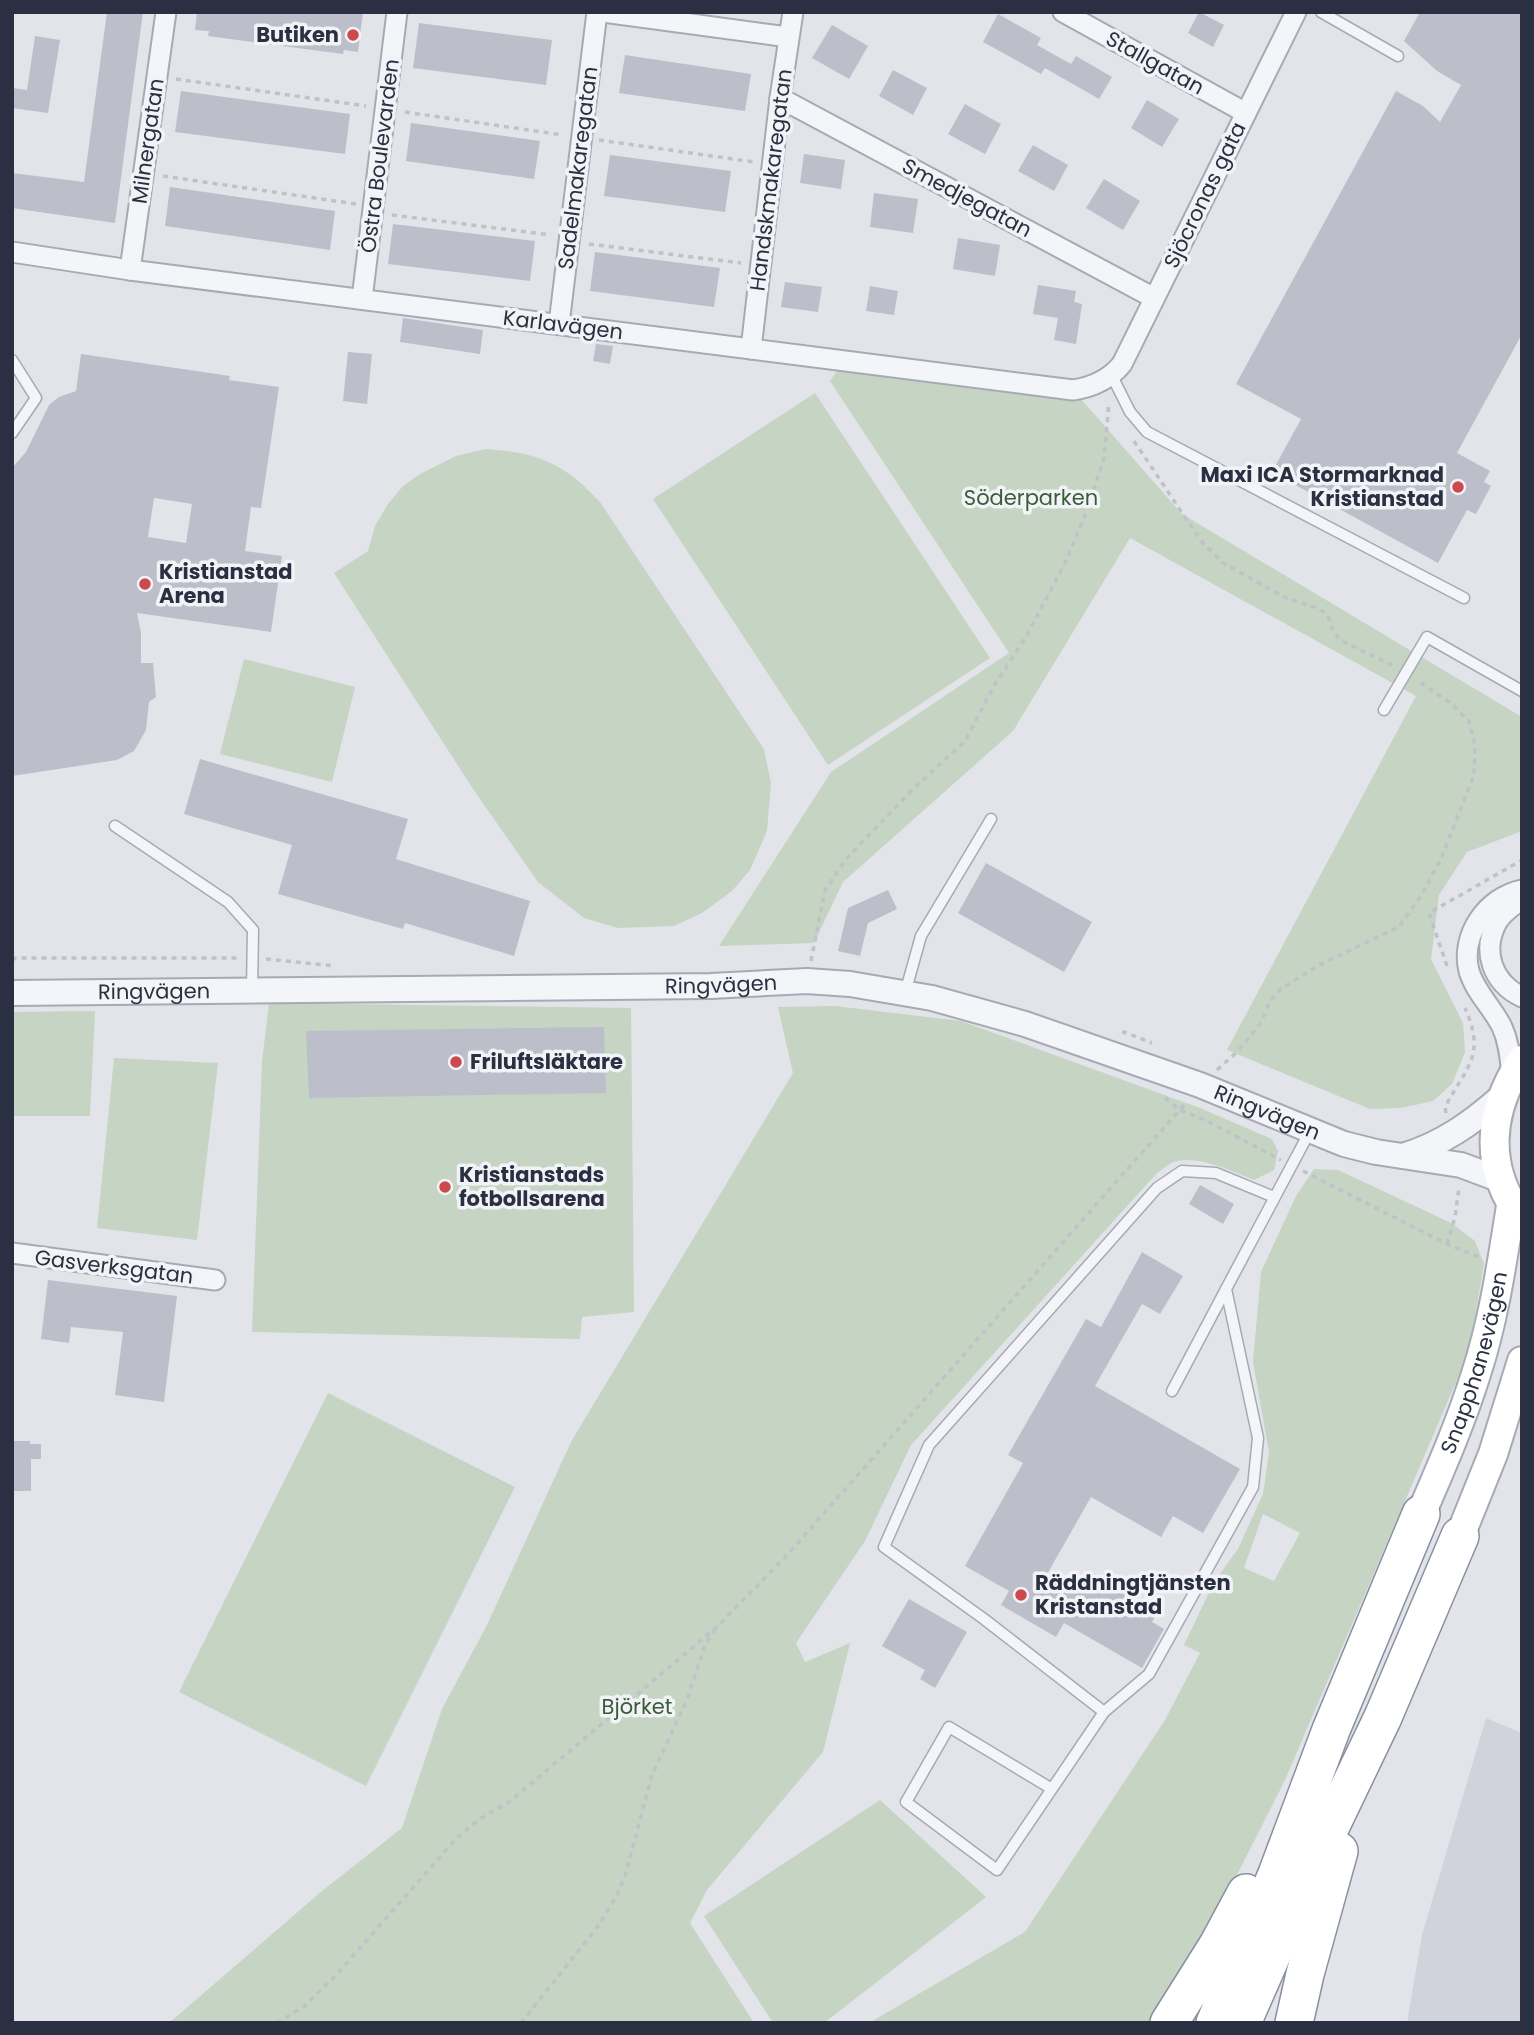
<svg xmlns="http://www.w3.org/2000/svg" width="1534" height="2035" viewBox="0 0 1534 2035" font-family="Poppins,sans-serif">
	<rect width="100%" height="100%" fill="#e2e4ea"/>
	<polygon fill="#d0d3dc" points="1486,1718 1522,1733 1522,2023 1407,2023 1422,1935"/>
	<g fill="#c5d4c3" fill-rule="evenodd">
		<polygon points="844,361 1073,390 1182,514 1522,717 1522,831 1467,852 1439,895 1431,959 1463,1023 1465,1052 1452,1084 1433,1101 1401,1108 1370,1109 1227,1050 1416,696 1130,538 1013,731 843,882 814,943 719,946 831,772 1009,653 830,381"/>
		<polygon points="815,393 990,658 828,765 653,499"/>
		<path d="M486,449C538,453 564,463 600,502L764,749L771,783L767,831L750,870L732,891L702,913L674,926L618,928L584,918L538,882L473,789L334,573L368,551L375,526L388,504L403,486L420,474L456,456Z"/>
		<polygon points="244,659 355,687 332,782 220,754"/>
		<polygon points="269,1003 631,1008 634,1312 582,1317 580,1339 252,1332 262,1062"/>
		<path d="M835,1006L961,1021L1200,1108L1272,1139L1278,1151L1274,1170L1254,1180C1231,1171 1195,1153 1171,1163C1166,1166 1162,1170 1157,1173L911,1445L865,1541L796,1643L805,1662L850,1643L823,1752L707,1890L690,1923L754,2023H169L322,1891L402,1828L442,1709L487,1625L572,1440L793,1073L778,1007Z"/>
		<polygon points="95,1011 90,1116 12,1116 12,1012"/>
		<polygon points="114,1058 218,1063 197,1240 97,1228"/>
		<path d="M1314,1169L1338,1170L1451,1223L1475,1241L1484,1264L1469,1352L1285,1780L1203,1942L1151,2023H869L1025,1932L1165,1720L1200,1653L1184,1645L1214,1582L1238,1549L1263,1494L1269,1452L1253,1362L1261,1272L1296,1196ZM1263,1514L1300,1533L1274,1581L1244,1568Z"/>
		<polygon points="328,1393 515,1487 366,1786 179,1692"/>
		<polygon points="880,1800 986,1897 824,2023 773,2023 704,1916"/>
	</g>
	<g fill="#bcbfca" fill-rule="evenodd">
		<polygon points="107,12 143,12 115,223 12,208 12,173 84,182"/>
		<polygon points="197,12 363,12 358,52 344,50 343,54 208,36 209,31 195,30"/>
		<polygon points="1199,12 1224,25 1213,47 1188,33"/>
		<polygon points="1420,12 1522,12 1522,334 1457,453 1490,471 1484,482 1491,486 1476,514 1467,510 1438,563 1272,472 1301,419 1236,384 1396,91 1423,106 1440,122 1461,85 1437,71 1404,41"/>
		<polygon points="998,14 1041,38 1037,45 1071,64 1076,56 1112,77 1099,99 1045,68 1041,74 983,42"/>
		<polygon points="419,23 552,40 546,85 413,68"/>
		<polygon points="832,25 868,46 849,79 812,58"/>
		<polygon points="35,36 60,40 48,113 12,108 12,88 27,90"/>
		<polygon points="625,55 751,74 745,111 619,93"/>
		<polygon points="893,70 927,88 913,115 879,96"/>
		<polygon points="181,91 350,114 345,154 175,132"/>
		<polygon points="1147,100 1179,119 1162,147 1131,128"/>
		<polygon points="965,104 1001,124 985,154 948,134"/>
		<polygon points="411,123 540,141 534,179 406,161"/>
		<polygon points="1033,145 1068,165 1054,191 1018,171"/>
		<polygon points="804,154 845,160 841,189 800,183"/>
		<polygon points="610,155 731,171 725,212 604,196"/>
		<polygon points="1104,179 1140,201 1123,230 1086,208"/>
		<polygon points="170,187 335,211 330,250 165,226"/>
		<polygon points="874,193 918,199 913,233 870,227"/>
		<polygon points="393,224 535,241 530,281 388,264"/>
		<polygon points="958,238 1000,245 995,276 953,269"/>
		<polygon points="595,252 720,268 714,307 590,291"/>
		<polygon points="785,282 822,287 818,312 781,307"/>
		<polygon points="1038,285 1076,291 1074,302 1082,304 1076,344 1054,340 1058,318 1033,314"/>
		<polygon points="870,286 898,291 894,315 866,311"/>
		<polygon points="403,318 483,330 480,354 400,342"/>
		<polygon points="596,344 613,346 610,364 593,361"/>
		<polygon points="348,352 372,354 367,404 343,401"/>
		<path d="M81,354L230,376L229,380L279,387L261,508L251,507L245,551L282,556L271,632L137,613L141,633V663H153L156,697L149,702L146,730L134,751L117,760L12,776V468L26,452L49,405L59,397L76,391ZM154,498L192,504L186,543L148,537Z"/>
		<polygon points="200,759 408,819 396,859 530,901 514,956 405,923 403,929 278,894 292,845 184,814"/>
		<polygon points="986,863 1092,922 1064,972 958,913"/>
		<polygon points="888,890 897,909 868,923 860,956 838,951 848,908"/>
		<polygon points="604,1027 606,1093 309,1098 306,1031"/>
		<polygon points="1200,1185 1234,1204 1223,1224 1189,1204"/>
		<polygon points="1142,1252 1183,1276 1160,1314 1142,1304 1095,1386 1240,1469 1203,1533 1173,1516 1161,1537 1091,1497 1046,1576 1079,1594 1091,1572 1158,1611 1152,1622 1164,1629 1142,1668 1064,1623 1056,1637 1001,1605 1009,1591 965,1566 1023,1463 1008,1455 1086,1319 1101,1327"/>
		<polygon points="48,1280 177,1296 164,1402 115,1395 123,1332 71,1327 69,1343 41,1339"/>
		<polygon points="12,1441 30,1441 30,1444 41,1444 41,1459 31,1459 31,1491 12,1491"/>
		<polygon points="909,1599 967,1632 935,1688 920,1679 925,1670 882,1646"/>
	</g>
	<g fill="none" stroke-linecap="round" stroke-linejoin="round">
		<g stroke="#a7aab4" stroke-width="13">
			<g id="service">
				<polyline points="1321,12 1398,56"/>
				<polyline points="12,360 36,398 12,433"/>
				<polyline points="1112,376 1130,412 1147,432 1464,598"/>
				<polyline points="1384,710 1427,637 1522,691"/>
				<polyline points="115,826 228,902 253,930 252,989"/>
				<polyline points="905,993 921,936 991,819"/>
				<polyline points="1274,1197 1216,1173 1182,1171 1157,1188 929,1445 884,1547 984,1619 1104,1712 1149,1674 1253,1487 1258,1438 1226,1289 1310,1131"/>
				<polyline points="1172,1391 1226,1289"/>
				<polyline points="1052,1789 949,1727 906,1802 997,1870 1104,1712"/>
			</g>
		</g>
		<g stroke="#a7aab4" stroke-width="23">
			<g id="minor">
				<polyline points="603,12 788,37"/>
				<polyline points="1063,12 1246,113"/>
				<polyline points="780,98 1154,298"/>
				<path d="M12,252L130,270L1073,390C1093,387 1109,380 1122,364L1296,12"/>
				<polyline points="130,270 166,12"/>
				<polyline points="362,299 397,12"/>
				<polyline points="559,324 597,12"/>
				<polyline points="751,349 780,98 793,12"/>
				<path d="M1522,899C1513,906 1503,912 1497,922C1481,952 1493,983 1522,997"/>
				<path d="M1512,1074C1510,1058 1509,1042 1502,1027C1493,1008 1475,992 1469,971C1460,935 1487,897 1522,890"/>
				<polyline points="12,1253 215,1280"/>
			</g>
		</g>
		<g stroke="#a7aab4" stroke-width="28">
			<g id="tertiary">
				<path id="s1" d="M12,993L711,986L807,981L850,984L932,998L1025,1024L1200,1085L1344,1144L1376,1152L1461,1165L1501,1180"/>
				<path d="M1403,1156C1442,1144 1472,1123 1501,1097"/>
			</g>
		</g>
		<g stroke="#a7aab4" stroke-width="32">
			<g id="secondary">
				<path d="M1522,1060C1488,1111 1483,1168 1522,1219"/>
				<path id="s2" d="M1421,1514C1441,1468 1461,1422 1476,1374C1494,1319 1502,1262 1511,1206"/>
				<polyline points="1460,1536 1493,1454 1522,1361"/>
			</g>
		</g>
		<g stroke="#8990a0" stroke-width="40">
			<g id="motorway">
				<polyline points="1169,2023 1218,1945 1246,1893"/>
				<polyline points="1215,2023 1277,1874 1331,1730 1421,1514"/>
				<polyline points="1242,2023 1302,1886 1383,1717 1460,1536"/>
				<polyline points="1294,2023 1305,1974 1339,1851"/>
			</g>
		</g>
		<g stroke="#bfc2c8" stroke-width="3.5" stroke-dasharray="5 5" stroke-linecap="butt">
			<polyline points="176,79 366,106"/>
			<polyline points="405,112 563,135"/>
			<polyline points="599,140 754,162"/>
			<polyline points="163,176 356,204"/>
			<polyline points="392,215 551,235"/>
			<polyline points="589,244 741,263"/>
			<polyline points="1134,441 1201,541 1223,563 1284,597 1320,609 1328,616 1333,630 1340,640 1394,666"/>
			<polyline points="266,959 335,966"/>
			<polyline points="12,960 16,958 237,958"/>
			<polyline points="811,961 825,890 847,858 912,790 965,741 994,686 1027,635 1066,561 1086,513 1104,458 1109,403"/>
			<polyline points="1447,966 1429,913 1522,860"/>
			<polyline points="1123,1034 1124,1032 1152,1043"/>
			<polyline points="1217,1070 1238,1051 1260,1024 1270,1001 1281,989 1319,965 1399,927 1421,896 1441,859 1474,775 1475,746 1469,721 1449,702 1418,681"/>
			<polyline points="1165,1098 1180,1110 1205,1120 1281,1160"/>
			<path d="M1446,1113L1445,1107C1467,1066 1486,1056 1465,1008"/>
			<polyline points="1303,1171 1447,1244 1479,1257"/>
			<polyline points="1447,1244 1455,1217 1459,1188"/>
			<polyline points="277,2023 306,2005 337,1974 456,1839 478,1820 509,1802 717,1627 788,1554 1185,1104"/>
			<polyline points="521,2023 599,1925 616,1897 625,1876 652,1775 687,1700 705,1645 714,1631"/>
		</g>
		<use href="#service" stroke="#f4f5f8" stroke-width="10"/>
		<use href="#minor" stroke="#f4f5f8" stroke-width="19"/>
		<use href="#tertiary" stroke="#f4f5f8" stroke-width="24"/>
		<use href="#secondary" stroke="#fff" stroke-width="28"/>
		<use href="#motorway" stroke="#fff" stroke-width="37"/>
	</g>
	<g fill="#cc4a4d" stroke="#f1f3f7" stroke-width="2.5">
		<circle cx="353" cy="35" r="7"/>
		<circle cx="1458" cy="487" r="7"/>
		<circle cx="145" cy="584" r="7"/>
		<circle cx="456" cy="1062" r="7"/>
		<circle cx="445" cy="1187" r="7"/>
		<circle cx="1021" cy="1595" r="7"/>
	</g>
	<g text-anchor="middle" stroke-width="7" stroke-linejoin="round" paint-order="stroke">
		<g font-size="21" font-weight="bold" fill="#2a3041" stroke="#f1f3f7" text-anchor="start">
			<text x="339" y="42" text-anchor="end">Butiken</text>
			<text x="1444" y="482" text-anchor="end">Maxi ICA Stormarknad<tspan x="1444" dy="24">Kristianstad</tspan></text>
			<text x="159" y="579">Kristianstad<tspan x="159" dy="24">Arena</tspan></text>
			<text x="470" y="1069">Friluftsläktare</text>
			<text x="459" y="1182">Kristianstads<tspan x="459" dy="24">fotbollsarena</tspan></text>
			<text x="1035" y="1590">Räddningtjänsten<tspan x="1035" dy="24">Kristanstad</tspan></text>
		</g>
		<g font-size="21" fill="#2a3041" stroke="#f1f3f7">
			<text transform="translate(1155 63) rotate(29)" y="7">Stallgatan</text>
			<text transform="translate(148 141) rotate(-82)" y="7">Milnergatan</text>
			<text transform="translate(380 156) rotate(-83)" y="7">Östra Boulevarden</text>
			<text transform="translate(578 168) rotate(-83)" y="7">Sadelmakaregatan</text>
			<text transform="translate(771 180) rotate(-83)" y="7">Handskmakaregatan</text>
			<text transform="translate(1205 195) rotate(-64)" y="7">Sjöcronas gata</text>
			<text transform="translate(967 198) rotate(28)" y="7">Smedjegatan</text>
			<text transform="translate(563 325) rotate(7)" y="7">Karlavägen</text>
			<text dy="7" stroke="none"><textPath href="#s1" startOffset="709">Ringvägen</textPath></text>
			<text dy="7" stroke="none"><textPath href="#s1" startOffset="142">Ringvägen</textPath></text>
			<text dy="7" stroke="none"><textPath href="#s1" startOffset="1276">Ringvägen</textPath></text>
			<text transform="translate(114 1267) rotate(7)" y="7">Gasverksgatan</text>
			<text dy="7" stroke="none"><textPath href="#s2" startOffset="161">Snapphanevägen</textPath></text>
		</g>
		<g font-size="21" fill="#3a5d38" stroke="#f1f3f7">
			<text x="1031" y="505">Söderparken</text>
			<text x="637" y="1714">Björket</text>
		</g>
	</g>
	<rect width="1534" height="2035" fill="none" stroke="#2a3041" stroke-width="28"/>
</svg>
